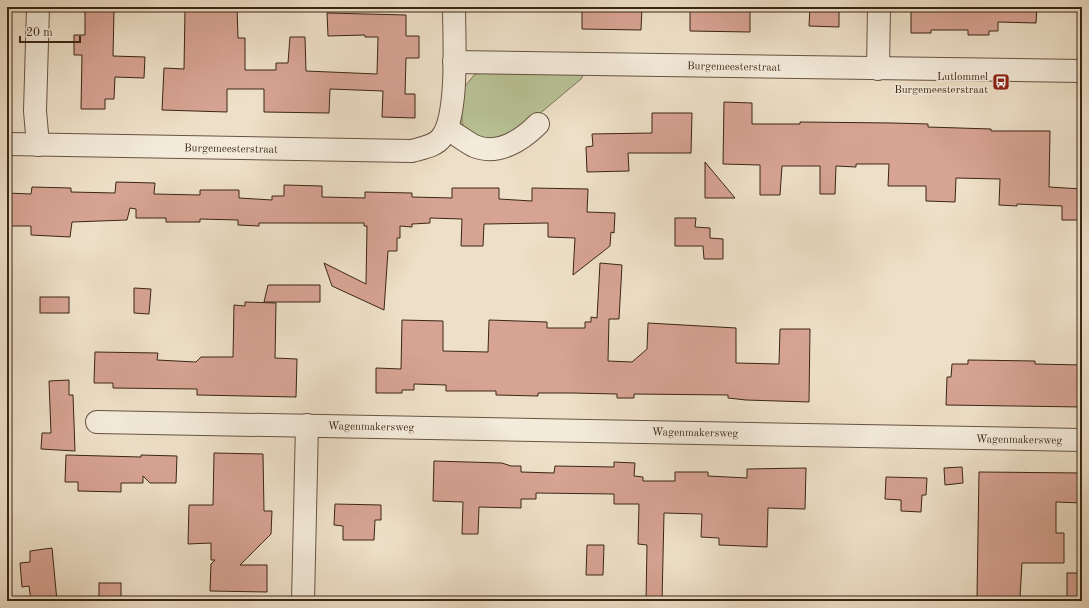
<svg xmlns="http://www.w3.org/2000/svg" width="1089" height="608" viewBox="0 0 1089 608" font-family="'Old Standard TT',serif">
	<rect width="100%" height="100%" fill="#eee0c8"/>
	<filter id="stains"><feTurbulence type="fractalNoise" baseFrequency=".005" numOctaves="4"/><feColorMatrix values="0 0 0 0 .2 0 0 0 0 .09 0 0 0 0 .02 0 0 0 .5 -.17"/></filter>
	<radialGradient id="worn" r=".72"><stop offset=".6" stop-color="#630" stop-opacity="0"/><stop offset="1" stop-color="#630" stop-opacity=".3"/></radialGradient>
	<polygon fill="#b8c296" stroke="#797455" points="487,73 584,74 581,79 519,131 502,140 481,140 466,131 462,123 461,91 475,74"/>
	<g fill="#d7a393" stroke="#3a2614">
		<polygon points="216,7 237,7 238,38 245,38 245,70 276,70 276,63 288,63 290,37 305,37 306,71 377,74 378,37 365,37 365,35 328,36 327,13 406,15 406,36 419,36 419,58 406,58 405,94 415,94 415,118 382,117 383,91 330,89 329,113 264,112 264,89 227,89 227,112 162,110 164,68 184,69 185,9 216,9"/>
		<polygon points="582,7 642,7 641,30 582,29"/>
		<polygon points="690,7 750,7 750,32 690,31"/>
		<polygon points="810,7 839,7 839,27 809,26"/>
		<polygon points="968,7 1037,7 1036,23 998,22 998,31 989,31 989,35 968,35 968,30 931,30 931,33 911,33 911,10 968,10"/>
		<polygon points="85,9 114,9 113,56 145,57 144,78 115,77 114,99 105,99 105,109 81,109 82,55 74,55 74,35 85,35"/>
		<polygon points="724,102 752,103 752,124 800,124 800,122 893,123 928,124 928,127 991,129 991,131 1050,131 1049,187 1082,189 1082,220 1062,220 1062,206 1017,204 1017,206 999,205 1000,179 956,178 955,202 926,201 926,186 888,186 889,164 856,164 856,167 836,166 835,194 820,194 820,166 782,166 780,195 760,195 760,165 723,164"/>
		<polygon points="652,113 692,113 691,153 628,153 629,171 587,172 586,147 593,146 592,134 652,133"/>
		<polygon points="705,162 735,198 705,198"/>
		<polygon points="116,182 155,183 154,194 200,195 200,190 239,190 239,198 272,200 272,196 284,196 284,185 322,186 322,197 365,198 365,192 412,193 412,197 452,198 452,188 499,188 499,199 532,201 532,188 588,189 587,212 615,213 614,233 611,232 610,246 573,275 575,238 548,237 548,223 484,224 483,246 461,246 462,219 430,218 430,223 412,224 412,227 400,226 400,238 397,238 397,251 388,251 384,310 332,286 324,263 366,284 367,226 364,226 364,223 259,223 259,226 238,225 238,220 200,219 200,222 166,222 166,218 136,218 136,209 130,208 127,220 72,222 70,237 31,235 31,226 9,226 10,213 7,213 7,193 31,194 32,187 71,188 71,192 115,193"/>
		<polygon points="675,218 696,218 695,227 710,228 710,238 723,239 723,259 704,259 703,246 675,246"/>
		<polygon points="600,263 622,265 619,319 609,319 608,361 632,362 647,349 648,323 736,328 736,363 779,364 780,329 810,329 809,402 746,400 728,398 728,395 634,394 634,398 617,398 617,394 572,393 538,393 538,396 496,395 496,391 446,391 446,385 414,384 414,390 402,390 402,393 376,393 376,368 401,369 402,320 443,321 443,351 488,352 489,320 547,322 547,328 585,328 585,322 591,322 591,317 597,318"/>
		<polygon points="268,285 320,285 320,302 264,302"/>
		<polygon points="134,288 151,289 149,314 134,313"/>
		<rect x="40" y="297" width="29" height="16"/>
		<polygon points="245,302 276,303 275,358 297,359 296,397 197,395 197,389 113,388 113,383 94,383 95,352 158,353 157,360 196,362 201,357 233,357 234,305 245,306"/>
		<polygon points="968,360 1035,361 1035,364 1082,365 1082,407 946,405 947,377 951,377 952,364 968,364"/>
		<polygon points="69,380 69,395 73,395 75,451 41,449 42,433 51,433 49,381"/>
		<polygon points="214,453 263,454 264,511 272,511 271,534 240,565 267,565 267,592 210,591 211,564 215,560 211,560 211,543 188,544 189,505 213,505"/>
		<polygon points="66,455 141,457 141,455 177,456 176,483 150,483 143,476 143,483 121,483 121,492 78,491 78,482 65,482"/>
		<polygon points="434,461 502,463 511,466 521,466 521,472 554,473 555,466 614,467 614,462 635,463 634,476 643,477 643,481 675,481 675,472 708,472 708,476 747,478 747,469 806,468 805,509 768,508 767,547 719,545 719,538 701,537 702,514 664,513 662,601 646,601 647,545 638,544 639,504 614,504 614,494 536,493 536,499 521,499 521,508 479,507 478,534 462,534 463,502 433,501"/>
		<polygon points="962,467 963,483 945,485 944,468"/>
		<polygon points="979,472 1082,473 1082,503 1056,502 1056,533 1064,533 1064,563 1022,563 1020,597 977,597"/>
		<polygon points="886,477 927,478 926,495 922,495 921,512 901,511 901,500 885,499"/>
		<polygon points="335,504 381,505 381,520 375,520 374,540 343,540 343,526 334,525"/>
		<polygon points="587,545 604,545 603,575 586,575"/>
		<polygon points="52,548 57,601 31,601 29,586 22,587 20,563 30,562 30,551"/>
		<rect x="1067" y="573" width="15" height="28"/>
		<rect x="99" y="583" width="22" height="18"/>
	</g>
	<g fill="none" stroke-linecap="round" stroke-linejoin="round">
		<g stroke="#675441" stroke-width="24">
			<g id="minor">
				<polyline points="38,7 35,111 38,145"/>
				<polyline points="454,62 1082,71"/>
				<polyline points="878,69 879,7"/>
				<path d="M447,129C456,134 465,141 474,146C498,156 522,140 538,124"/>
				<path d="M7,144L412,151C422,148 436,146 442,137C459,114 454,37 454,7"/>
				<polyline points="97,422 1082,440"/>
				<polyline points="303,601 307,425"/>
			</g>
		</g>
		<use href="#minor" stroke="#f4ebdb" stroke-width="22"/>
	</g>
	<defs>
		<g id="bus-square" transform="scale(0.9)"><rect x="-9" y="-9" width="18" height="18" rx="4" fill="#8f2418" stroke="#f4ebdb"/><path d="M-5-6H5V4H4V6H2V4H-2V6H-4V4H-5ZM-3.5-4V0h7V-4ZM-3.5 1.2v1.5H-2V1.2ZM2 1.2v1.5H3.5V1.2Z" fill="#fff"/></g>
	</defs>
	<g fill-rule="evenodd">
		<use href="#bus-square" x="1001" y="82"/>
	</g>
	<g text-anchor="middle" stroke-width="3" stroke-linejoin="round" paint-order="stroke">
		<g font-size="11" fill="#3a2614" stroke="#f4ebdb">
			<text transform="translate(734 66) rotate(1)" y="4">Burgemeesterstraat</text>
			<text transform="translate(231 148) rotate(1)" y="4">Burgemeesterstraat</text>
			<text transform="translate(371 426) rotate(1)" y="4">Wagenmakersweg</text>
			<text transform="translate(695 432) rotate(1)" y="4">Wagenmakersweg</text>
			<text transform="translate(1019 439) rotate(1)" y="4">Wagenmakersweg</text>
		</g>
		<g font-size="11" fill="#3a2614" stroke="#f4ebdb" text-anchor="end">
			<text x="988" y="80">Lutlommel<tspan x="988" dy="13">Burgemeesterstraat</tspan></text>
		</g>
	</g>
	<rect width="1089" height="608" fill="none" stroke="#eee0c8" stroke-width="24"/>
	<rect x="8" y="8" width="1073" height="592" fill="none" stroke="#3a2614" stroke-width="2"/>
	<rect x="12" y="12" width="1065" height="584" fill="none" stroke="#3a2614"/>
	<path d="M20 36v6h60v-6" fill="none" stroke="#3a2614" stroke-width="2"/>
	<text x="26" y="36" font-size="12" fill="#3a2614" stroke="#f4ebdb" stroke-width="3" paint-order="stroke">20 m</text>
	<rect width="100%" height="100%" filter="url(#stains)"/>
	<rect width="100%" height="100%" fill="url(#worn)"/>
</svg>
